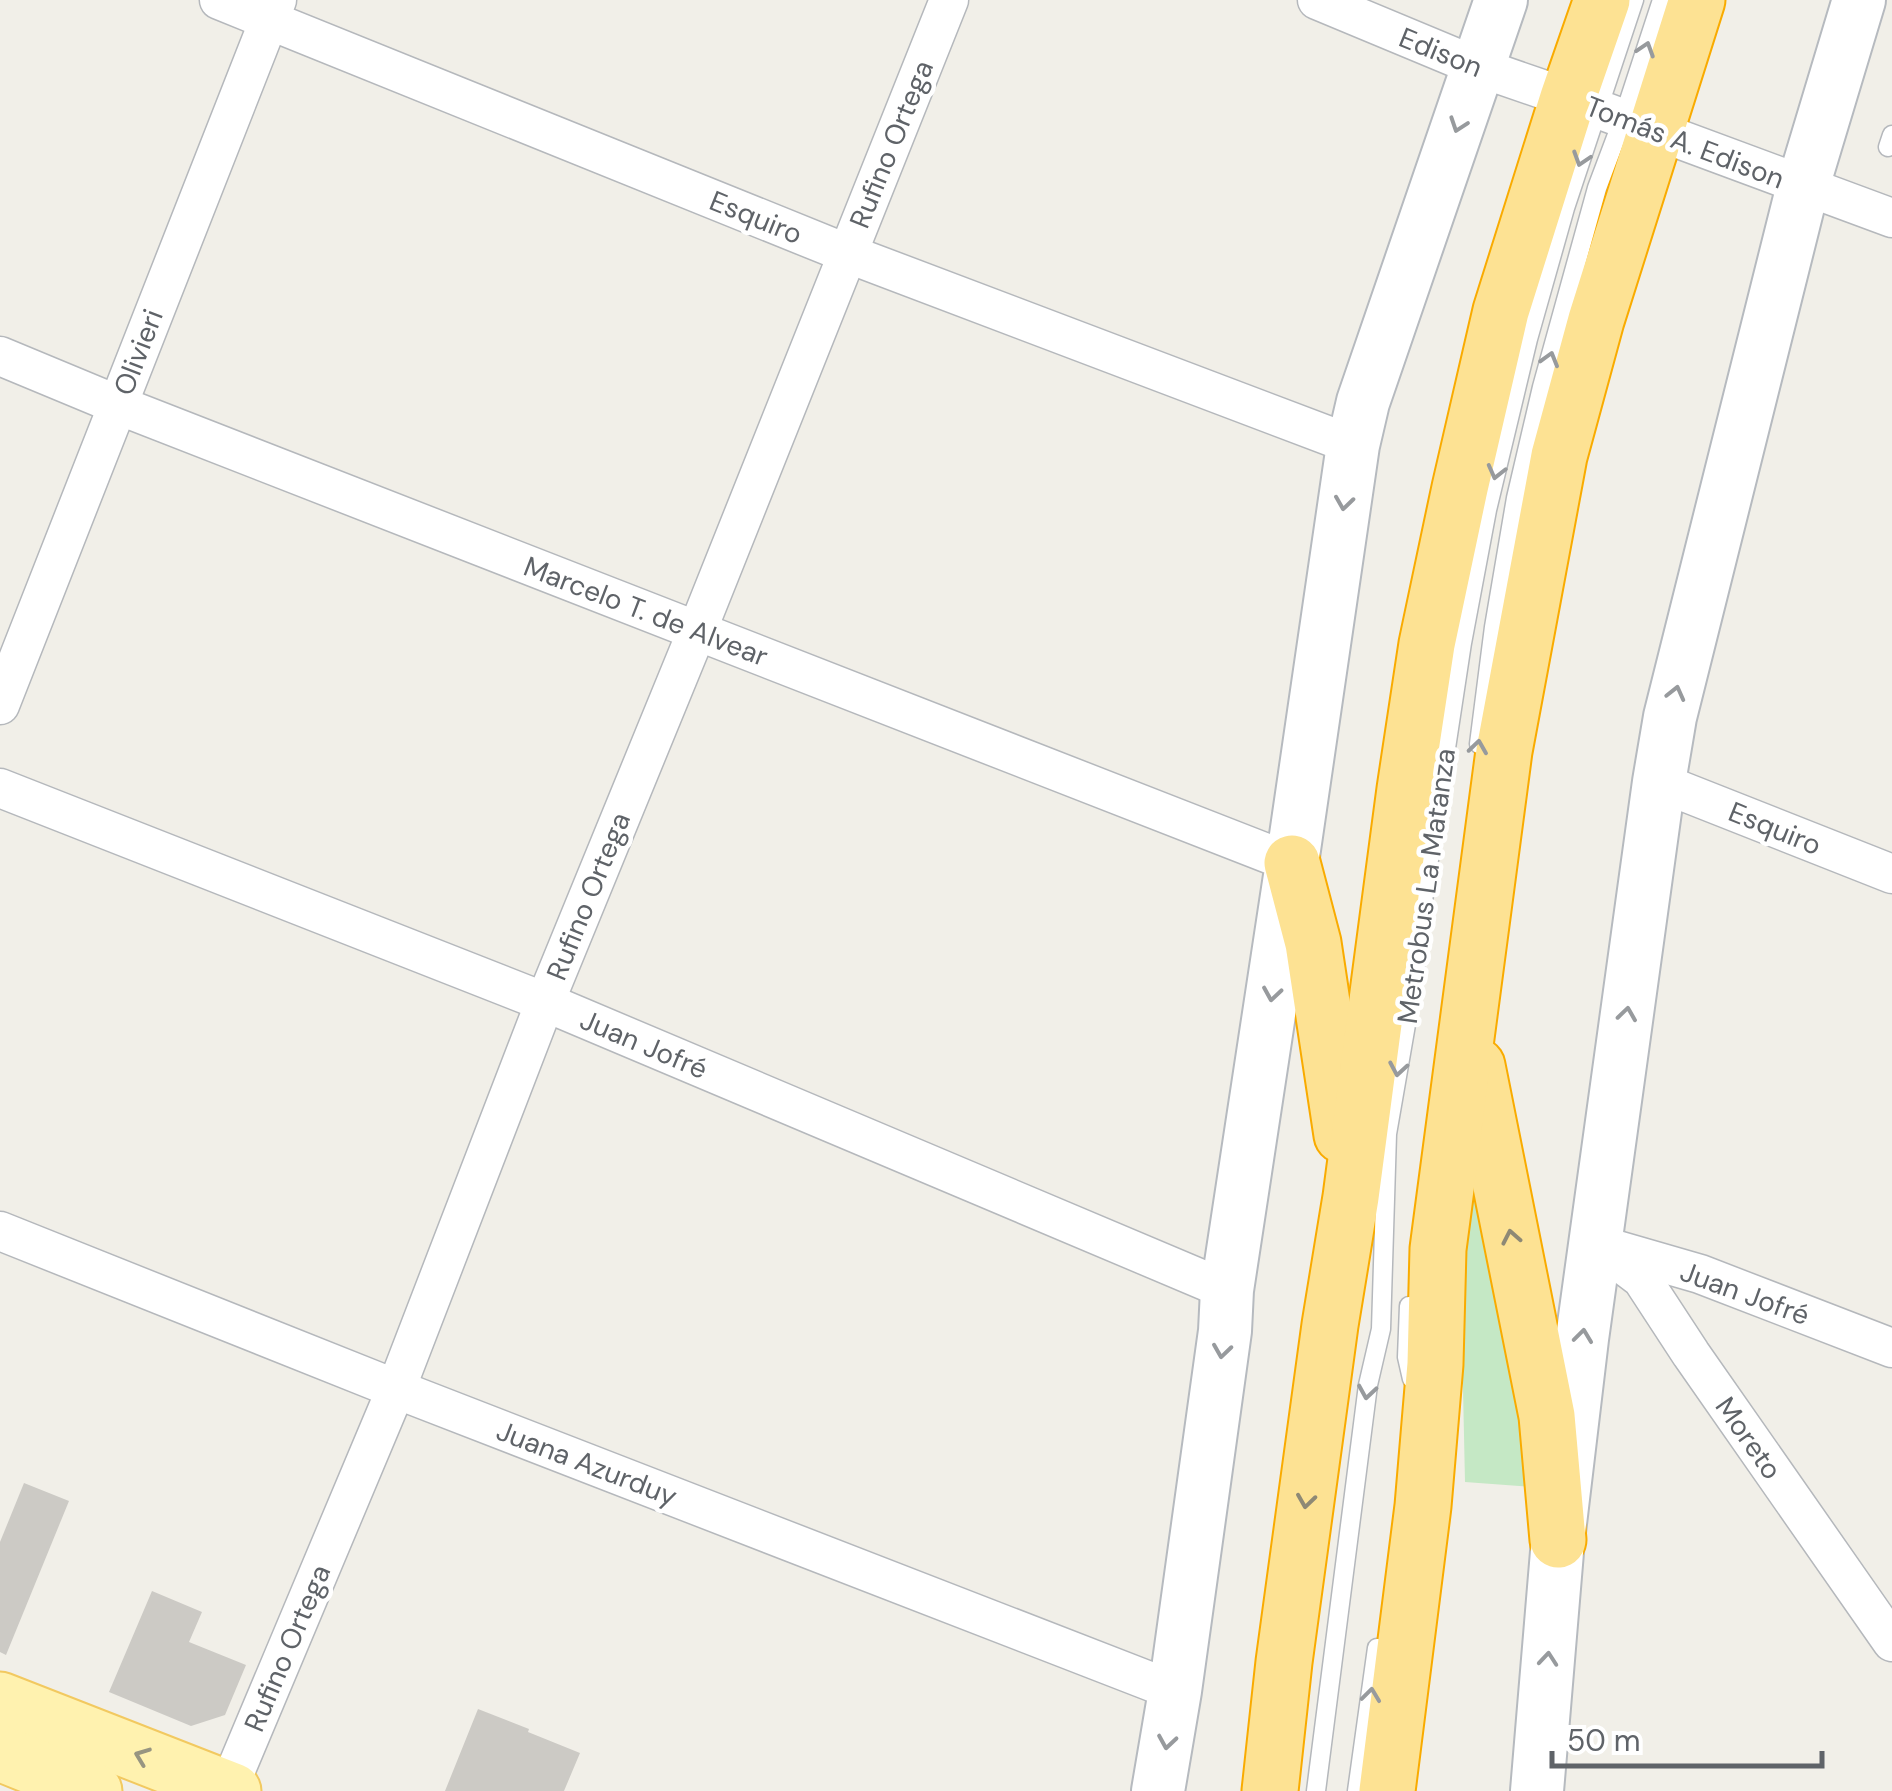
<svg xmlns="http://www.w3.org/2000/svg" width="1892" height="1791" viewBox="0 0 1892 1791" font-family="'DM Sans',sans-serif">
	<rect width="100%" height="100%" fill="#f1efe8"/>
	<polygon fill="#c5e8c5" points="1472,1148 1534,1487 1465,1482 1460,1248"/>
	<g fill="#cccac5">
		<polygon points="24,1483 69,1501 6,1655 0,1652 0,1542"/>
		<polygon points="152,1591 202,1612 189,1642 246,1665 225,1715 191,1726 109,1692"/>
		<polygon points="478,1709 529,1729 528,1732 580,1753 564,1791 445,1791"/>
	</g>
	<g fill="none" stroke-linecap="round" stroke-linejoin="round">
		<g stroke="#b5b8bc" stroke-width="21">
			<g id="lane">
				<polyline points="1888,147 1892,135"/>
				<polyline points="1479,744 1494,627 1516,498 1542,387 1597,188 1623,119 1662,0"/>
				<polyline points="1409,1306 1407,1357 1412,1379"/>
				<polyline points="1316,1791 1368,1385 1381,1329 1387,1134 1412,990 1425,886 1462,643 1487,510 1528,339 1565,208 1634,0"/>
				<polyline points="1357,1791 1377,1648"/>
			</g>
		</g>
		<g stroke="#b5b8bc" stroke-width="41">
			<g id="street">
				<polyline points="219,0 846,253 1353,445"/>
				<polyline points="1317,0 1478,67 1568,98 1892,218"/>
				<polyline points="0,356 118,405 1292,863"/>
				<polyline points="0,705 277,0"/>
				<polyline points="1659,782 1892,874"/>
				<polyline points="0,788 545,1002 1227,1290"/>
				<polyline points="0,1231 396,1389 1175,1691"/>
				<polyline points="1596,1244 1642,1279 1691,1354 1892,1642"/>
				<polyline points="1617,1250 1700,1274 1892,1348"/>
				<polyline points="227,1791 396,1389 545,1002 697,631 949,0"/>
			</g>
		</g>
		<g stroke="#b6babf" stroke-width="56">
			<g id="secondary">
				<polyline points="1158,1791 1175,1691 1225,1331 1227,1290 1292,863 1353,445 1363,402 1501,0"/>
				<polyline points="1537,1791 1558,1540 1582,1339 1659,782 1670,717 1803,186 1859,0"/>
			</g>
		</g>
		<g stroke="#f2c960" stroke-width="59">
			<g id="primary">
				<polyline points="0,1700 233,1791"/>
				<polyline points="0,1753 94,1791"/>
			</g>
		</g>
		<g stroke="#f9ab00" stroke-width="59">
			<g id="highway">
				<polyline points="1292,863 1313,943 1342,1135"/>
				<polyline points="1477,1066 1547,1416 1558,1540"/>
				<polyline points="1270,1791 1284,1662 1330,1325 1351,1197 1405,789 1427,644 1460,488 1501,311 1568,98 1602,0"/>
				<polyline points="1387,1791 1423,1506 1435,1364 1438,1249 1504,751 1559,456 1596,320 1697,0"/>
			</g>
		</g>
		<use href="#lane" stroke="#fff" stroke-width="18"/>
		<use href="#street" stroke="#fff" stroke-width="38"/>
		<use href="#secondary" stroke="#fff" stroke-width="52"/>
		<use href="#primary" stroke="#fff2af" stroke-width="55"/>
		<use href="#highway" stroke="#fde293" stroke-width="55"/>
	</g>
	<defs><path id="oneway-chevron" d="M-2-3.5L2.5 0L-2 3.5" fill="none" stroke-width="1.6" stroke-linecap="round" stroke-linejoin="round" transform="scale(2.5)"/></defs>
	<g stroke="#979a9d">
		<use href="#oneway-chevron" transform="translate(1646 49) rotate(-72)"/>
		<use href="#oneway-chevron" transform="translate(1458 125) rotate(109)"/>
		<use href="#oneway-chevron" transform="translate(1581 159) rotate(108)"/>
		<use href="#oneway-chevron" transform="translate(1550 359) rotate(-74)"/>
		<use href="#oneway-chevron" transform="translate(1496 472) rotate(104)"/>
		<use href="#oneway-chevron" transform="translate(1344 503) rotate(98)"/>
		<use href="#oneway-chevron" transform="translate(1676 693) rotate(-76)"/>
		<use href="#oneway-chevron" transform="translate(1478 747) rotate(-82)"/>
		<use href="#oneway-chevron" transform="translate(1272 994) rotate(99)"/>
		<use href="#oneway-chevron" transform="translate(1627 1014) rotate(-82)"/>
		<use href="#oneway-chevron" transform="translate(1398 1069) rotate(100)"/>
		<use href="#oneway-chevron" transform="translate(1583 1336) rotate(-83)"/>
		<use href="#oneway-chevron" transform="translate(1222 1351) rotate(98)"/>
		<use href="#oneway-chevron" transform="translate(1367 1392) rotate(99)"/>
		<use href="#oneway-chevron" transform="translate(1548 1659) rotate(-85)"/>
		<use href="#oneway-chevron" transform="translate(1371 1695) rotate(-83)"/>
		<use href="#oneway-chevron" transform="translate(1167 1742) rotate(99)"/>
	</g>
	<g stroke="#8e8975">
		<use href="#oneway-chevron" transform="translate(1511 1237) rotate(-101)"/>
		<use href="#oneway-chevron" transform="translate(1306 1501) rotate(98)"/>
	</g>
	<use stroke="#979581" href="#oneway-chevron" transform="translate(142 1756) rotate(-159)"/>
	<g text-anchor="middle" stroke-width="9" stroke-linejoin="round" paint-order="stroke">
		<g font-size="28" fill="#5f6368" stroke="#fff">
			<text transform="translate(1441 52) rotate(22)" y="10">Edison</text>
			<text transform="translate(1685 142) rotate(21)" y="10">Tomás A. Edison</text>
			<text transform="translate(891 144) rotate(-68)" y="10">Rufino Ortega</text>
			<text transform="translate(756 217) rotate(22)" y="10">Esquiro</text>
			<text transform="translate(138 352) rotate(-69)" y="10">Olivieri</text>
			<text transform="translate(646 611) rotate(21)" y="10">Marcelo T. de Alvear</text>
			<text transform="translate(1775 828) rotate(22)" y="10">Esquiro</text>
			<text transform="translate(1426 886) rotate(-82)" y="10">Metrobus La Matanza</text>
			<text transform="translate(588 896) rotate(-68)" y="10">Rufino Ortega</text>
			<text transform="translate(644 1044) rotate(23)" y="10">Juan Jofré</text>
			<text transform="translate(1745 1293) rotate(20)" y="10">Juan Jofré</text>
			<text transform="translate(1749 1438) rotate(55)" y="10">Moreto</text>
			<text transform="translate(587 1463) rotate(21)" y="10">Juana Azurduy</text>
			<text transform="translate(287 1648) rotate(-67)" y="10">Rufino Ortega</text>
		</g>
	</g>
	<path d="M1552 1751v15h270v-15" fill="none" stroke="#5f6368" stroke-width="5"/>
	<text x="1567" y="1751" font-size="30" fill="#5f6368" stroke="#ffffff" stroke-width="8" paint-order="stroke">50 m</text>
</svg>
